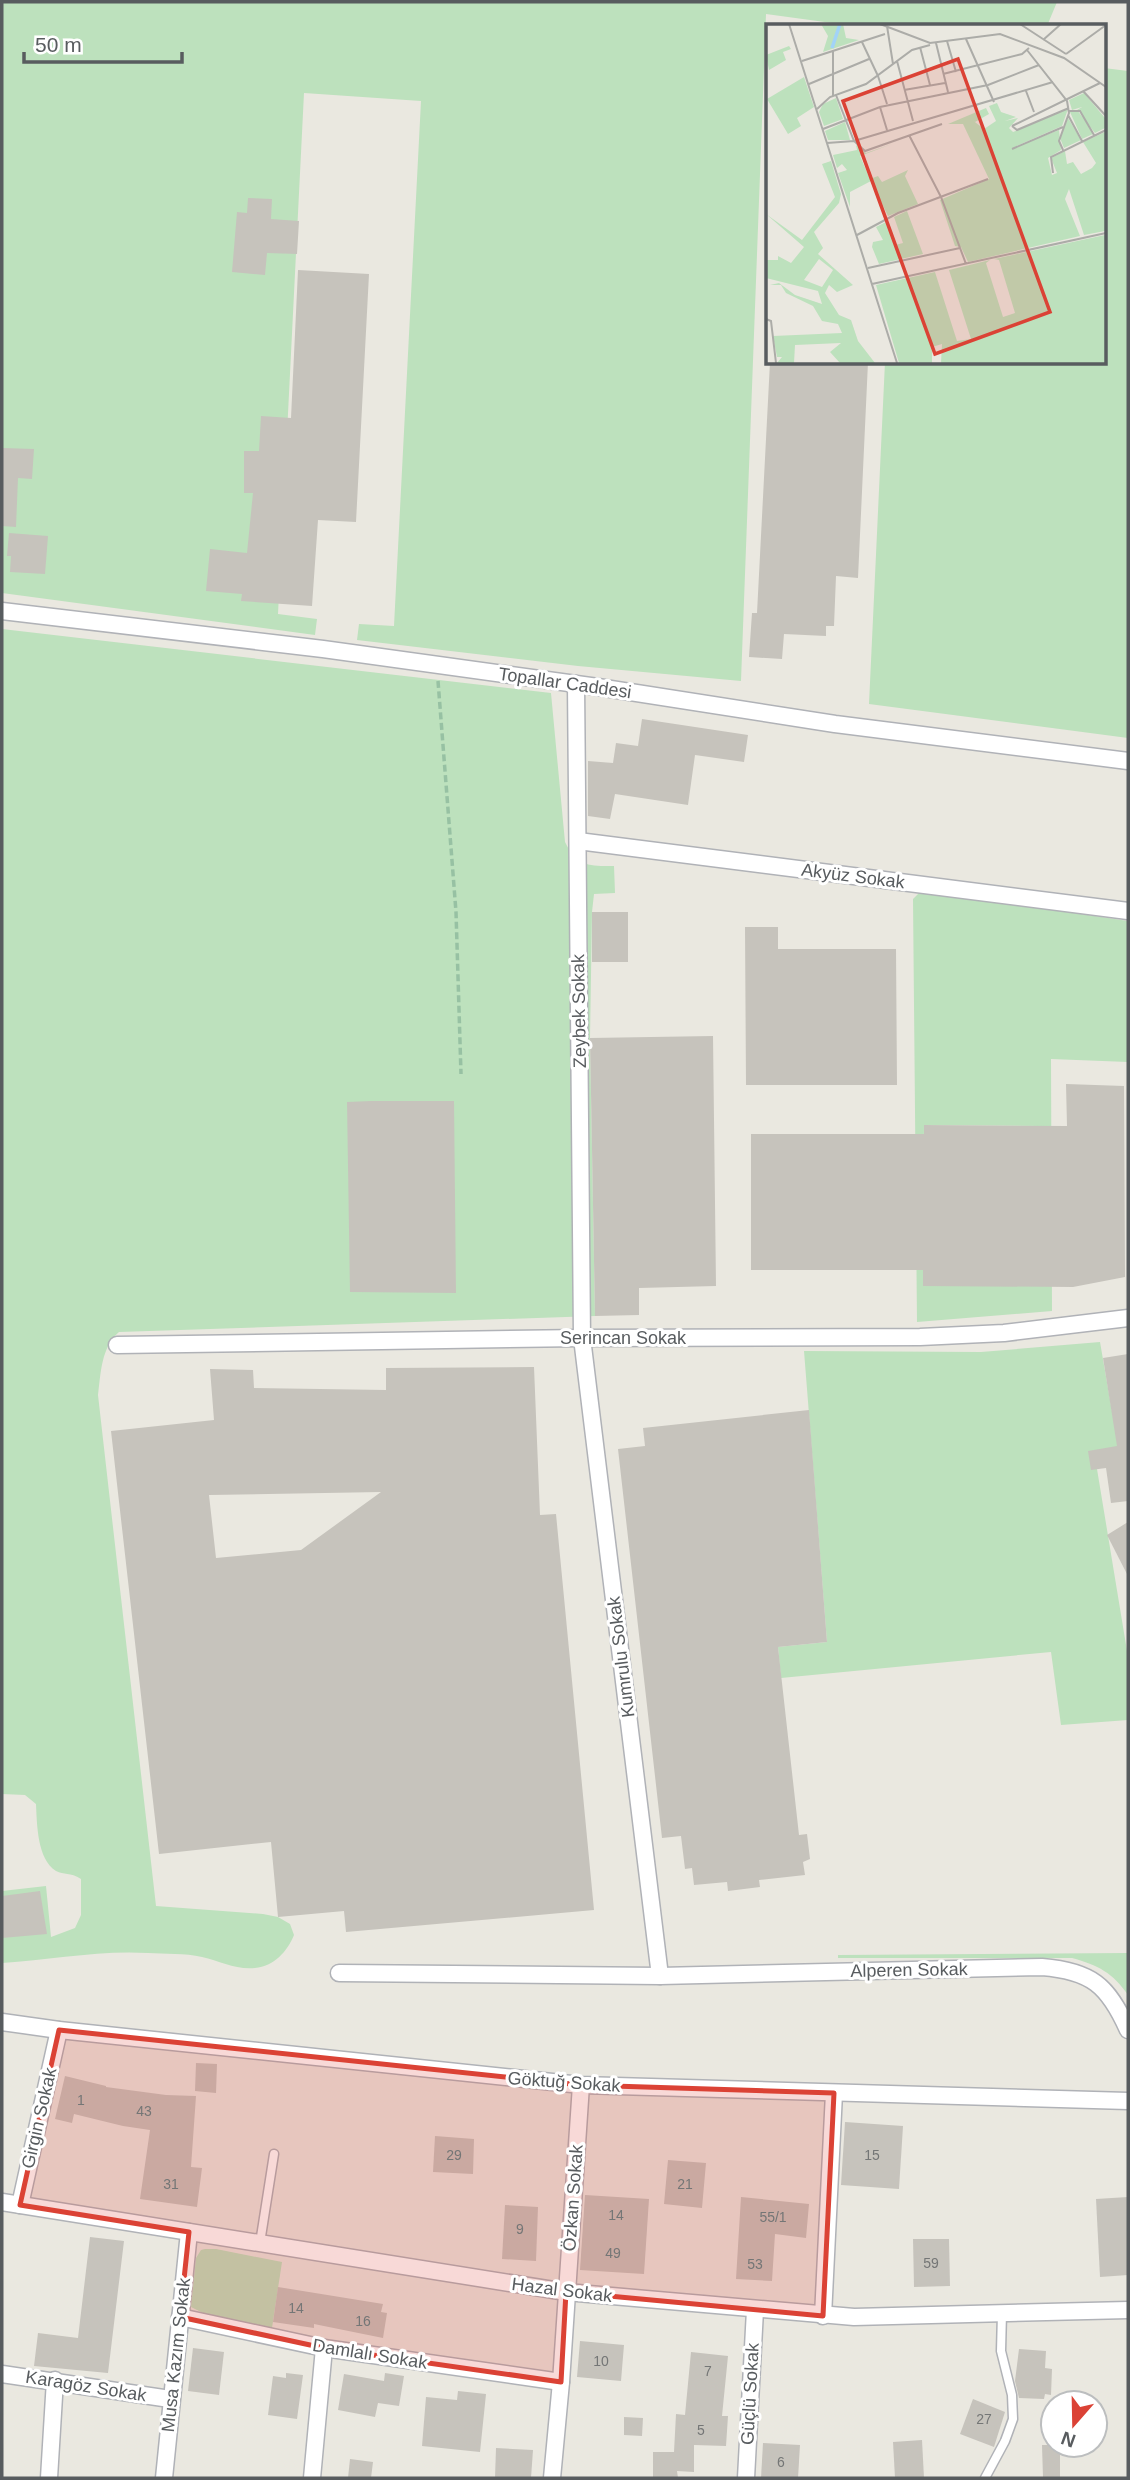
<svg xmlns="http://www.w3.org/2000/svg" width="1130" height="2480" viewBox="0 0 1130 2480" font-family="Arial,sans-serif">
	<rect width="100%" height="100%" fill="#eae8e0"/>
	<g fill="#bde1bd" fill-rule="evenodd">
		<polygon points="2,2 1057,2 1047,26 854,26 766,14 741,681 578,666 357,640 359,624 394,626 421,101 304,93 278,614 317,619 315,635 2,593"/>
		<polygon points="1104,68 1128,71 1128,738 869,704 885,362 1104,362"/>
		<path d="M2,629L551,693L565,842C577,867 589,866 614,866L615,893L594,894L592,912L590,1038L595,1316L119,1332C101,1348 101,1372 98,1395L156,1906L263,1914L278,1917L290,1924L294,1935C287,1952 274,1966 255,1968C236,1970 220,1961 202,1957C185,1953 165,1954 148,1953C99,1950 50,1960 2,1963V1891L46,1886L51,1937L75,1928L81,1915V1879C70,1872 64,1875 56,1871C37,1859 37,1824 36,1804L25,1795L2,1794Z"/>
		<path d="M934,892L1128,921V1062L1051,1059L1052,1311L917,1322L913,899L919,893ZM924,1125L1040,1126L923,1286V1285Z"/>
		<polygon points="1100,1342 1118,1446 1097,1469 1128,1657 1128,1720 1061,1725 1051,1652 781,1678 778,1647 827,1642 804,1351 981,1352"/>
		<path d="M1128,1953V1995C1113,1973 1098,1965 1072,1958H838V1955Z"/>
		<polygon points="205,2249 216,2249 282,2262 272,2328 203,2313 191,2307 196,2258 201,2250"/>
	</g>
	<g fill="#c6c3bc" fill-rule="evenodd">
		<polygon points="248,198 272,199 271,219 299,221 297,254 267,253 265,275 232,272 237,212 247,213"/>
		<polygon points="298,270 369,274 356,522 318,520 312,606 241,601 242,594 206,591 210,549 247,553 253,493 244,493 244,451 259,451 261,416 291,418"/>
		<polygon points="770,362 868,362 858,578 836,576 834,626 826,626 826,636 784,634 782,659 749,657 752,613 757,613"/>
		<polygon points="3,448 34,449 32,479 18,478 16,527 2,526"/>
		<polygon points="9,533 48,536 45,574 10,572 11,556 7,556"/>
		<polygon points="642,719 748,735 744,762 695,755 688,805 615,794 610,819 588,816 588,761 613,763 616,743 638,746"/>
		<rect x="592" y="912" width="36" height="50"/>
		<polygon points="745,927 778,927 778,949 896,949 897,1085 746,1085"/>
		<polygon points="713,1036 716,1286 639,1288 639,1315 595,1316 590,1038"/>
		<polygon points="1066,1084 1124,1086 1125,1277 1073,1287 923,1286 923,1270 751,1270 751,1134 924,1134 924,1125 1067,1126"/>
		<polygon points="371,1101 454,1101 456,1293 350,1292 347,1102"/>
		<polygon points="1128,1354 1128,1501 1111,1503 1106,1468 1091,1470 1088,1451 1117,1446 1103,1358"/>
		<path d="M534,1367L540,1515L556,1514L594,1910L346,1932L344,1911L278,1917L271,1842L159,1854L111,1431L214,1420L210,1369L253,1370L254,1388L386,1390V1368ZM381,1492L301,1550L216,1558L209,1495Z"/>
		<polygon points="809,1410 827,1642 778,1647 799,1835 807,1834 810,1859 803,1862 805,1875 759,1880 760,1887 728,1891 727,1882 694,1885 692,1868 685,1869 681,1836 662,1838 618,1449 645,1446 643,1428"/>
		<polygon points="1128,1522 1128,1576 1107,1535"/>
		<polygon points="40,1891 47,1934 2,1938 2,1896"/>
		<polygon points="196,2063 217,2064 216,2093 195,2091"/>
		<polygon points="65,2076 106,2086 106,2087 166,2095 196,2096 191,2167 202,2168 197,2207 140,2199 150,2130 123,2126 74,2114 72,2123 55,2119"/>
		<polygon points="845,2122 903,2126 899,2189 841,2185"/>
		<polygon points="435,2136 474,2139 473,2174 433,2172"/>
		<polygon points="668,2160 706,2163 702,2208 664,2204"/>
		<polygon points="585,2195 649,2199 644,2274 580,2270"/>
		<polygon points="741,2197 809,2204 806,2238 775,2234 772,2281 736,2279"/>
		<polygon points="1128,2197 1128,2275 1100,2277 1096,2199"/>
		<polygon points="505,2205 538,2207 536,2261 502,2259"/>
		<polygon points="90,2237 124,2241 108,2373 34,2366 38,2333 78,2338"/>
		<polygon points="913,2239 949,2239 950,2286 914,2287"/>
		<polygon points="278,2287 383,2304 381,2312 387,2313 383,2338 314,2324 314,2328 273,2322"/>
		<polygon points="580,2341 624,2345 621,2381 577,2377"/>
		<polygon points="193,2348 224,2352 219,2395 188,2391"/>
		<polygon points="1019,2349 1046,2351 1045,2368 1052,2369 1051,2395 1045,2394 1044,2399 1019,2398 1015,2381"/>
		<polygon points="691,2352 728,2356 722,2416 728,2416 726,2446 694,2445 694,2472 677,2471 678,2478 653,2478 653,2452 674,2452 676,2414 685,2415"/>
		<polygon points="286,2373 303,2375 297,2419 268,2415 273,2376 286,2378"/>
		<polygon points="385,2373 404,2376 399,2406 378,2403 375,2417 338,2410 344,2374 384,2381"/>
		<polygon points="458,2391 486,2394 480,2452 422,2446 426,2397 457,2400"/>
		<polygon points="973,2399 1005,2412 994,2447 960,2434"/>
		<polygon points="624,2417 643,2418 642,2436 624,2435"/>
		<polygon points="922,2440 924,2478 895,2478 893,2442"/>
		<polygon points="763,2443 800,2445 798,2478 761,2478"/>
		<polygon points="1042,2445 1060,2445 1060,2478 1043,2478"/>
		<polygon points="496,2448 533,2450 531,2478 495,2478"/>
		<polygon points="350,2459 373,2462 371,2478 348,2478"/>
	</g>
	<g fill="none" stroke-linecap="round" stroke-linejoin="round">
		<g stroke="#b0b2b7" stroke-width="11">
			<g id="lane">
				<polyline points="260,2243 274,2154"/>
				<polyline points="985,2478 1005,2441 1013,2419 1012,2395 1001,2351 1002,2313"/>
			</g>
		</g>
		<g stroke="#b0b2b7" stroke-width="19">
			<g id="street">
				<polyline points="2,611 323,649 598,687 835,724 1128,761"/>
				<polyline points="576,684 582,1338 660,1976"/>
				<polyline points="578,841 1128,911"/>
				<polyline points="117,1345 582,1338 920,1337 1004,1333 1128,1318"/>
				<path d="M339,1973L660,1976L1042,1967C1091,1971 1108,1985 1128,2030"/>
				<polyline points="2,2022 59,2030 581,2085 1128,2101"/>
				<polyline points="2,2202 566,2292 854,2317 1128,2310"/>
				<polyline points="20,2205 59,2030"/>
				<polyline points="823,2316 834,2093"/>
				<polyline points="180,2317 324,2348 561,2382"/>
				<polyline points="2,2374 170,2399"/>
				<polyline points="49,2478 55,2380"/>
				<polyline points="164,2478 189,2232"/>
				<polyline points="312,2478 324,2348"/>
				<polyline points="552,2478 561,2382 581,2085"/>
				<polyline points="746,2478 755,2310"/>
			</g>
		</g>
		<polyline stroke="#97c1a3" stroke-width="3.5" stroke-dasharray="7 3.5" stroke-linecap="butt" points="438,681 456,912 461,1074"/>
		<use href="#lane" stroke="#fff" stroke-width="8"/>
		<use href="#street" stroke="#fff" stroke-width="16"/>
	</g>
	<path fill="#db4235" fill-opacity="0.2" stroke="#db4235" stroke-width="5" stroke-linejoin="round" d="M59,2030L581,2085L834,2093L823,2316L566,2292L561,2382L324,2348L180,2317L189,2232L20,2205Z"/>
	<g text-anchor="middle" stroke-width="6" stroke-linejoin="round" paint-order="stroke">
		<g font-size="14" fill="#747676">
			<text x="81" y="2105">1</text>
			<text x="144" y="2116">43</text>
			<text x="454" y="2160">29</text>
			<text x="872" y="2160">15</text>
			<text x="171" y="2189">31</text>
			<text x="685" y="2189">21</text>
			<text x="616" y="2220">14</text>
			<text x="773" y="2222">55/1</text>
			<text x="520" y="2234">9</text>
			<text x="613" y="2258">49</text>
			<text x="931" y="2268">59</text>
			<text x="755" y="2269">53</text>
			<text x="296" y="2313">14</text>
			<text x="363" y="2326">16</text>
			<text x="601" y="2366">10</text>
			<text x="708" y="2376">7</text>
			<text x="984" y="2424">27</text>
			<text x="701" y="2435">5</text>
			<text x="781" y="2467">6</text>
		</g>
		<g font-size="18" fill="#585c5f" stroke="#fff">
			<text transform="translate(565 683) rotate(8)" y="6">Topallar Caddesi</text>
			<text transform="translate(853 876) rotate(7)" y="6">Akyüz Sokak</text>
			<text transform="translate(579 1011) rotate(-91)" y="6">Zeybek Sokak</text>
			<text x="623" y="1344">Serincan Sokak</text>
			<text transform="translate(621 1657) rotate(-97)" y="6">Kumrulu Sokak</text>
			<text transform="translate(909 1970) rotate(-1)" y="6">Alperen Sokak</text>
			<text transform="translate(564 2082) rotate(4)" y="6">Göktuğ Sokak</text>
			<text transform="translate(39 2118) rotate(-77)" y="6">Girgin Sokak</text>
			<text transform="translate(573 2198) rotate(-86)" y="6">Özkan Sokak</text>
			<text transform="translate(562 2290) rotate(7)" y="6">Hazal Sokak</text>
			<text transform="translate(370 2354) rotate(9)" y="6">Damlalı Sokak</text>
			<text transform="translate(176 2355) rotate(-84)" y="6">Musa Kazım Sokak</text>
			<text transform="translate(86 2386) rotate(9)" y="6">Karagöz Sokak</text>
			<text transform="translate(750 2394) rotate(-87)" y="6">Güçlü Sokak</text>
		</g>
	</g>
	<g transform="translate(766 24)">
		<rect width="340" height="340" fill="#eae8e0"/>
		<path d="M55,0H77L80,14L93,16L57,28L62,12ZM23,22L25,25L17,28L20,36L3,46L0,31ZM38,53L48,83L31,94L35,102L22,110L1,75ZM318,69L339,94V104L329,109L311,86L316,83L306,86L303,76ZM70,74L77,95L58,102L53,88L57,80ZM231,79L235,88L250,93L239,97L252,94L243,104L247,108L302,85L296,102L244,125L293,106L295,126L282,134L286,151L291,149L285,134L299,127L301,140L307,138L315,150L326,144L330,139L317,118L339,108V207L318,211L303,165L299,175L314,212L202,238L195,223L189,222L174,176L223,155L197,100H182L220,84L223,90L209,98L205,95L218,105L230,97L223,82ZM304,88H314L327,110L316,115ZM302,94L315,116L298,124L294,114ZM79,98L84,116H62L59,107ZM126,120L94,132L104,155L112,152L116,158L142,146L139,152L152,180L122,192L105,157L84,168V183L72,149L81,146L76,140L71,144L67,131L91,126L90,121L100,129ZM65,137L75,170L73,179L48,208L57,224L52,230L87,261L71,268L63,261L59,269L73,291L85,296L92,317L109,339H74L64,328L75,319L29,321L28,339H11L16,333H11L7,312L76,309L72,300L56,297L47,282L20,269L15,261H4L13,259L29,271L56,280L52,267L0,254V236H12V232L25,239L38,223L0,190L36,216L69,173L56,140ZM53,235L67,246L56,263L38,256ZM141,187L157,230L113,240L106,223L107,218L117,216L110,203L120,198L129,221L137,219L128,193ZM339,211V339H175L176,320L166,323V339H133L110,261L169,248L191,317L205,315L183,246L224,236L220,239L237,293L249,289L233,236L228,235Z" fill="#bde1bd" fill-rule="evenodd"/>
		<path fill="none" stroke="#a2d3f8" stroke-width="3.5" d="M66,24L74,0"/>
		<path fill="none" stroke="#acaca8" stroke-width="2" d="M23,0L131,339M114,0L164,19L234,10L298,34L340,63M254,0L300,30M121,2L127,40M200,15L228,78M277,16L295,0M181,17L190,48M96,18L112,52M170,19L182,68M154,23L164,61M261,26L301,77L303,89L293,117L297,126M67,27V72M300,30L340,1M36,37L119,10M131,37L147,97M177,50L256,30L263,24M112,52L121,80M43,60L103,35M138,66L179,59M260,67L268,88M317,67L340,92M70,71L88,117L99,127L176,100M114,83L121,106M51,85L64,73L100,60L146,26L164,21M303,87H314L328,111M302,91L316,117M246,102L334,59M246,102L251,106L303,84M57,105L114,83L222,61L273,41M143,111L175,173L200,240M61,119L88,117L287,58M246,125L297,103M287,149L285,133L340,106M91,211L132,189L222,155M102,244L194,224M106,260L340,209M0,295L5,297L10,339"/>
		<path fill="#db4235" fill-opacity="0.15" stroke="#db4235" stroke-width="3.5" d="M192,35L284,288L169,330L77,77Z"/>
		<rect width="340" height="340" fill="none" stroke="#585c5f" stroke-width="3.5"/>
	</g>
	<rect width="1130" height="2480" fill="none" stroke="#585c5f" stroke-width="7"/>
	<g transform="translate(1074 2424) rotate(200)"><circle r="33" fill="#ffffff" stroke="#bcbebf" stroke-width="2"/>
	<path d="M0-5L12 26L0 18L-12 26Z" fill="#db4235"/>
	<text y="-10" font-size="19" font-weight="bold" text-anchor="middle" fill="#585c5f">N</text>
	</g>
	<path d="M24 52v10h158v-10" fill="none" stroke="#585c5f" stroke-width="3.5"/>
	<text x="35" y="52" font-size="21" fill="#585c5f" stroke="#ffffff" stroke-width="5" paint-order="stroke">50 m</text>
</svg>
